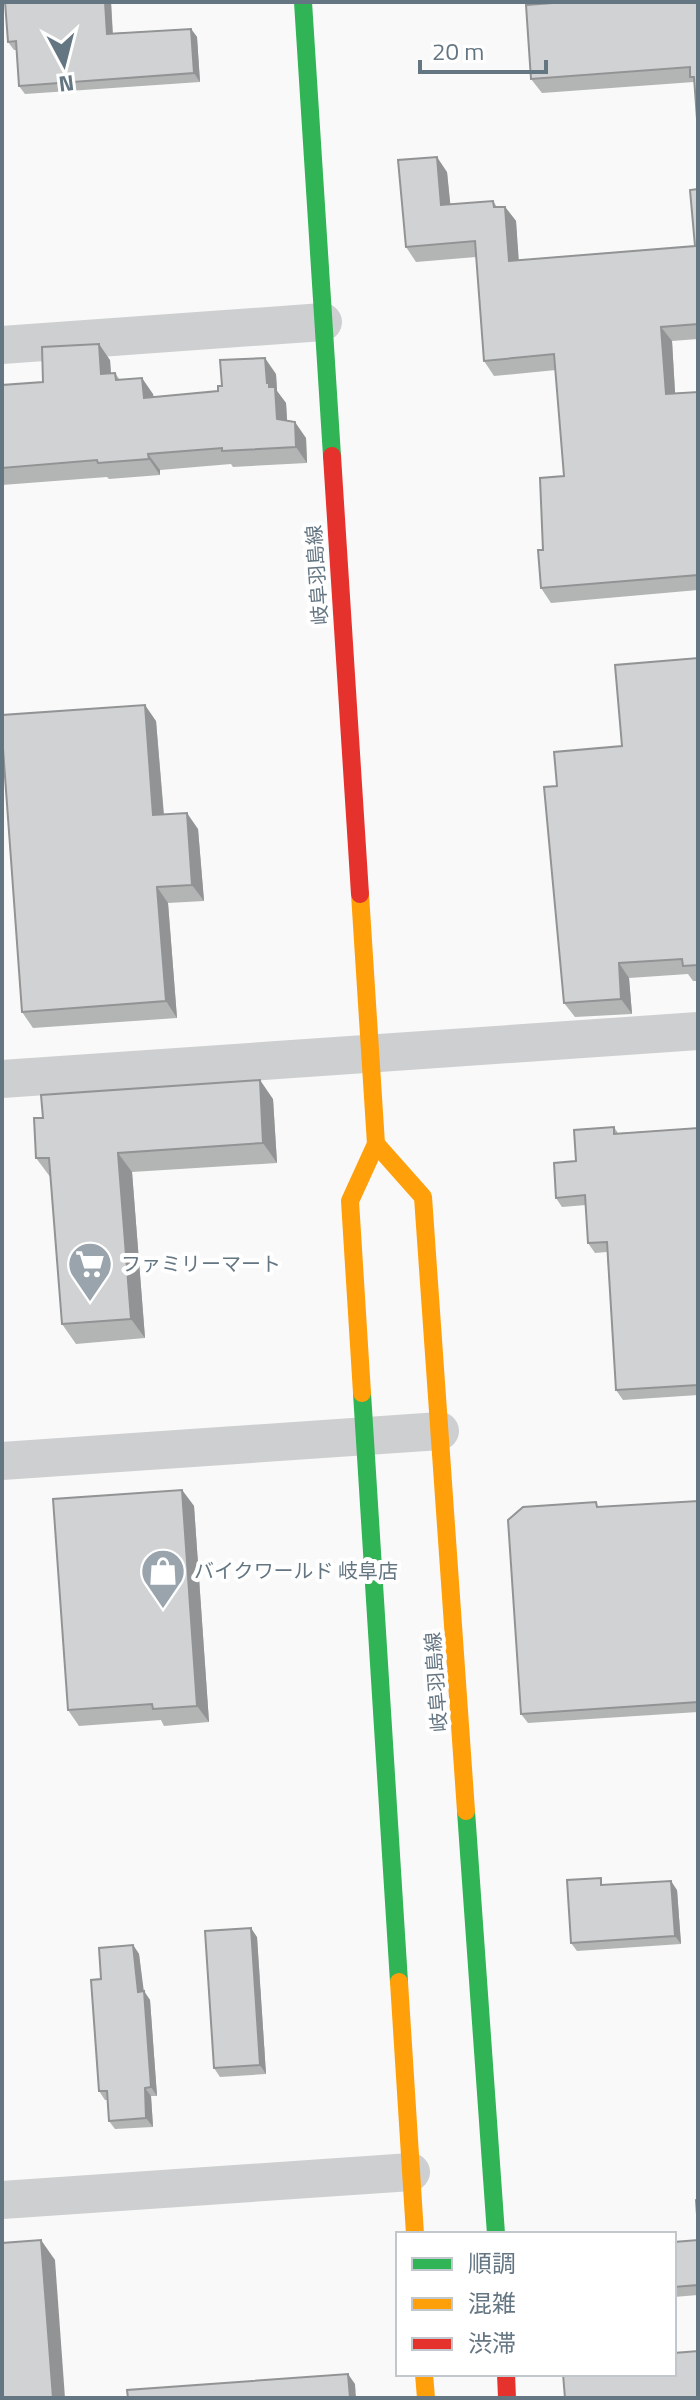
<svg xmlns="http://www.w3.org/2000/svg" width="700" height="2400" viewBox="0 0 700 2400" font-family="'Titillium Web','Noto Sans JP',sans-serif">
	<rect width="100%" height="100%" fill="#f9f9f9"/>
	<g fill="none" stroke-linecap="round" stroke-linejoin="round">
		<g stroke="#cecfd0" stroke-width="38">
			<polyline points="2,345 323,322"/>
			<polyline points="2,1079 698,1031"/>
			<polyline points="2,1461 440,1431"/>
			<polyline points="2,2200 411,2172"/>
		</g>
		<g stroke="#30b455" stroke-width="18">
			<polyline points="303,2 332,456"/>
			<polyline points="362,1393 399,1982"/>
			<polyline points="466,1811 496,2234"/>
		</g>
		<g stroke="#ff9f0a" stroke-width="18">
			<polyline points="360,894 376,1144 350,1201 362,1393"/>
			<polyline points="376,1144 423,1197 466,1811"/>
			<polyline points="399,1982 415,2234"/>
			<polyline points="424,2374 426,2398"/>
		</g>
		<g stroke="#e5322d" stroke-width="18">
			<polyline points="332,456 360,894"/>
			<polyline points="506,2374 507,2398"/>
		</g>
	</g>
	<g fill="#b3b5b5">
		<polygon points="5,2 111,2 113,33 191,29 197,37 200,82 25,94 19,86 17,50 14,50 8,42"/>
		<polygon points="698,2 695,84 694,82 542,93 531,79"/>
		<polygon points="447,172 450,204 493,201 497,207 505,207 516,221 518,260 695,246 698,189 698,339 672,341 675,393 698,392 698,590 551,603 541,588 543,550 564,476 556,370 494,376 484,361 476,257 416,262 406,247"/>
		<polygon points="110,360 111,374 115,373 120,380 153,394 154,398 218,391 276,374 277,391 286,403 287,421 306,438 307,463 233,467 231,464 160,470 160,475 109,479 107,477 2,485 2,385 43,382"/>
		<polygon points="698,658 698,981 693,981 688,974 629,978 632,1014 575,1017 564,1003 557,786 622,746"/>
		<polygon points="156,721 164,814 198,829 204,901 168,903 177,1018 33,1028 22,1012"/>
		<polygon points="273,1099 277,1163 132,1172 145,1338 76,1344 62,1324 51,1178 36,1158"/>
		<polygon points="614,1127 618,1133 698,1128 698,1395 623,1400 616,1390 607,1252 595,1253 588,1243 586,1205 562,1207 556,1198 576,1161"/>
		<polygon points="182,1490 194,1506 209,1722 164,1726 161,1720 79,1726 68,1710"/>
		<polygon points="698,1501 698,1712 528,1723 521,1714 600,1507"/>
		<polygon points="605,1885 677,1890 681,1944 577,1951 571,1943"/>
		<polygon points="257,1937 266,2074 220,2077 214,2068"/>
		<polygon points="133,1945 139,1954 143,1991 150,2000 157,2096 151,2096 153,2127 115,2129 109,2121 108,2100 105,2100 99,2091 101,1979"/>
		<polygon points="698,2240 698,2295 674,2297 674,2242"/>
	</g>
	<g fill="#929394">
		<polygon points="105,2 111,2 113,43 107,34"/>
		<polygon points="191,29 197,37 200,82 194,73"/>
		<polygon points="437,157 447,172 452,220 441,205"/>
		<polygon points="505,207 516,221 520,276 509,261"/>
		<polygon points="661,327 672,341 676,409 666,394"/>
		<polygon points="99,344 110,360 112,390 101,374"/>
		<polygon points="265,358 276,374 277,391 286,403 288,435 277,419 267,383"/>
		<polygon points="142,378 153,394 155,414 144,398"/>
		<polygon points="295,422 306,438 307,463 296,447"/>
		<polygon points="148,454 160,470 160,475 149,459"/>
		<polygon points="145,705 156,721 165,831 153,815"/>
		<polygon points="187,813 198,829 204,901 192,885"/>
		<polygon points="157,887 168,903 177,1018 166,1001"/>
		<polygon points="619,963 629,978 632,1014 621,999"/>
		<polygon points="260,1080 273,1099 277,1163 263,1143"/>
		<polygon points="118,1153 132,1172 145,1338 131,1319"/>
		<polygon points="182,1490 194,1506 209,1722 197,1706"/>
		<polygon points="671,1881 677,1890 681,1944 675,1936"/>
		<polygon points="251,1928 257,1937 266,2074 260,2065"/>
		<polygon points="133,1945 139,1954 145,2000 138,1992"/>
		<polygon points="144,1991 150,2000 157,2096 151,2087"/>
		<polygon points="145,2088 151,2096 153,2127 146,2118"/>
		<polygon points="41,2240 55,2260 65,2398 53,2398"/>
		<polygon points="348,2374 355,2384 356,2398 350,2398"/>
	</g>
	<g fill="#d0d2d3" stroke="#929394" stroke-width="2">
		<polygon points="5,2 105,2 107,34 191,29 194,73 19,86 16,41 8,42"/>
		<polygon points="566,2 698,2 698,133 694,77 690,77 690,67 531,79 526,5"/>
		<polygon points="437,157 441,205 493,201 494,207 505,207 509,261 695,246 690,190 698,189 698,324 661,327 666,394 698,392 698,575 541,588 538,550 543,550 540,478 564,476 554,354 484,361 475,241 406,247 398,160"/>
		<polygon points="99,344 101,374 115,373 116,380 142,378 144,398 218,391 218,386 222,386 220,360 265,358 267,383 269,383 269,387 275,387 277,419 295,422 296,447 222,451 222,448 148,454 149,459 98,463 97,460 2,468 2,385 43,382 42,347"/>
		<polygon points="698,658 698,965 683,966 682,959 619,963 621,999 564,1003 544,787 557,786 554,752 622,746 615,665"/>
		<polygon points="145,705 153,815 187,813 192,885 157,887 166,1001 22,1012 2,735 2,715"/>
		<polygon points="260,1080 263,1143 118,1153 131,1319 62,1324 49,1158 36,1158 34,1118 43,1118 41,1095"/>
		<polygon points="614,1127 614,1134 698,1128 698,1385 616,1390 607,1242 588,1243 585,1195 556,1198 554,1163 576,1161 574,1130"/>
		<polygon points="182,1490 197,1706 153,1709 152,1704 68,1710 53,1499"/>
		<polygon points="698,1501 698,1702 521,1714 508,1520 523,1507 596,1502 597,1507"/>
		<polygon points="601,1878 601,1885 671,1881 675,1936 571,1943 567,1880"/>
		<polygon points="251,1928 260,2065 214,2068 205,1931"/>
		<polygon points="133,1945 138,1992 144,1991 151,2087 145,2088 146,2118 109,2121 107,2091 99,2091 91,1980 101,1979 99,1948"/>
		<polygon points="698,2199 698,2229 696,2200"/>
		<polygon points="41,2240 53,2398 2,2398 2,2243"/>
		<polygon points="698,2240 698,2285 674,2287 674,2242"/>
		<polygon points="698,2351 698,2397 565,2398 563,2374 674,2374 674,2353"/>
		<polygon points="348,2374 350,2398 128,2398 127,2390"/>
	</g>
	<defs>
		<g id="supermarket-pin" transform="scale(2.3)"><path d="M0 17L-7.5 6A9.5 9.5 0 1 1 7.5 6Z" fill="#99a4ac" stroke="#fff"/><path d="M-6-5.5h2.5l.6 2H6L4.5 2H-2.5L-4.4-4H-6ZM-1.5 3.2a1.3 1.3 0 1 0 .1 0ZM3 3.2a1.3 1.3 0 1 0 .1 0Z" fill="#fff"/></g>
		<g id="shop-pin" transform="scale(2.3)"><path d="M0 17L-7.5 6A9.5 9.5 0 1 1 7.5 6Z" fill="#99a4ac" stroke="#fff"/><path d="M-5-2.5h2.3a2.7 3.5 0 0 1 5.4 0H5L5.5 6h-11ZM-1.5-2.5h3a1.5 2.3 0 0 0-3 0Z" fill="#fff"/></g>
	</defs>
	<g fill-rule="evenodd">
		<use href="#supermarket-pin" x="90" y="1264"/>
		<use href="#shop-pin" x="163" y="1571"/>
	</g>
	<g text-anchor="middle" stroke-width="8" stroke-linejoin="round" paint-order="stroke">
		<g font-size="20" fill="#657683" stroke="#fff">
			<text transform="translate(317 575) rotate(-94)" y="7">岐阜羽島線</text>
			<text transform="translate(436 1682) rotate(-94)" y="7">岐阜羽島線</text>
		</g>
		<g font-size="20" fill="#657683" stroke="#fff" text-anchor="start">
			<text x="121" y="1271">ファミリーマート</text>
			<text x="194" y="1578">バイクワールド 岐阜店</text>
		</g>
	</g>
	<rect width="700" height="2400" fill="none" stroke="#657683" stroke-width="8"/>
	<rect x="396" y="2232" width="280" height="144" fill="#ffffff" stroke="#c1c8cd" stroke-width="2"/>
	<rect x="412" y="2258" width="40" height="12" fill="#30b455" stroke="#c1c8cd" stroke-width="2"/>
	<text x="468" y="2272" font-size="24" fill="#657683">順調</text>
	<rect x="412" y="2298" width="40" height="12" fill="#ff9f0a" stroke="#c1c8cd" stroke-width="2"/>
	<text x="468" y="2312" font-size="24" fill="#657683">混雑</text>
	<rect x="412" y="2338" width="40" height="12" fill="#e5322d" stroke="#c1c8cd" stroke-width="2"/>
	<text x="468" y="2352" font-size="24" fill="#657683">渋滞</text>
	<g transform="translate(64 64) rotate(173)" stroke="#ffffff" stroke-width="6" paint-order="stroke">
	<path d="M0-6L14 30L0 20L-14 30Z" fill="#657683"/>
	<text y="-12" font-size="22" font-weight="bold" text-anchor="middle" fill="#657683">N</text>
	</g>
	<path d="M420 60v12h126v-12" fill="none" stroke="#657683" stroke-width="4"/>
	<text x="432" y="60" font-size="24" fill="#657683" stroke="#ffffff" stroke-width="6" paint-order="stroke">20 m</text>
</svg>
